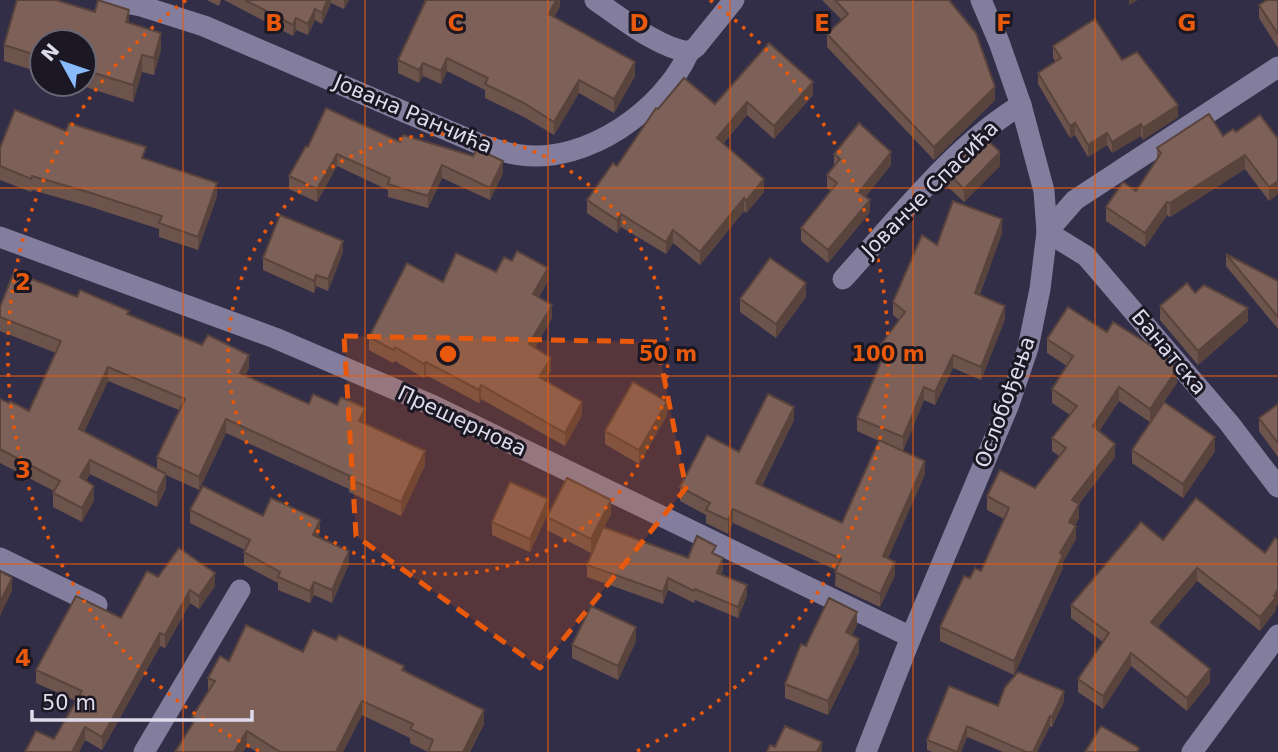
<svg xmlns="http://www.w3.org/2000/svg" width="1278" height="752" viewBox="0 0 1278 752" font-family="'DejaVu Sans',sans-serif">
	<rect width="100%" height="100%" fill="#332e48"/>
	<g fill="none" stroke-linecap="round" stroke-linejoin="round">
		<g stroke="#837e9d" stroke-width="21">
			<path d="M109,0L141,6L204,26L484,146C496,149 508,154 521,155C587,164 663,110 689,52"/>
			<path d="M595,0C620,17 658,48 689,52L696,47L734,0"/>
			<polyline points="1278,67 1075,200 1047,232 1086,256 1229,423 1278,487"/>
			<polyline points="0,237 275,338 434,406 911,637"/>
			<path d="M843,279C896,221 954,145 1021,105"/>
			<polyline points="0,558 97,605"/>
			<polyline points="144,752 240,590"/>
			<polyline points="866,752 911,637 1009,404 1028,348 1040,289 1047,232 1044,191 1021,105 999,42 981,0"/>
			<polyline points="1192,752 1278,635"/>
		</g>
	</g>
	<g fill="#6c534b" fill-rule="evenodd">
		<polygon points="207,0 221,0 219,6"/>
		<polygon points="224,0 349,0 344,9 331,3 322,24 315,20 308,35 296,30 293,36"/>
		<polygon points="424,0 560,0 560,6 554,17 635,76 614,113 579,93 554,135 524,117 485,98 485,90 447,71 441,84 423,76 419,83 398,73 398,60 426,1"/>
		<polygon points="822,0 949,0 995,100 934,160 827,47 827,34 842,20"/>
		<polygon points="1278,0 1278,48 1259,18 1259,5"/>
		<polygon points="129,23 161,49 154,75 142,72 133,102 76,84 84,84 84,42 42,42 42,73 4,61 4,45"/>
		<polygon points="1053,46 1122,60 1178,117 1143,140 1141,136 1112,153 1107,145 1088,157 1075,135 1070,138 1038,84 1038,73 1056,62 1053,58"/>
		<polygon points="813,95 774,139 747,115 723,144 764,192 746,213 744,211 700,265 673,243 666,254 621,227 617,233 587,213 587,200 617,166 658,109"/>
		<polygon points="66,131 146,159 217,196 198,250 159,237 159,229 88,206 32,190 31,192 0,180 0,148"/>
		<polygon points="1236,132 1278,139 1278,194 1269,201 1245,169 1170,217 1167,215 1145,247 1106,221 1106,207 1136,191 1157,158 1157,148 1223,136"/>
		<polygon points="400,142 503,173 490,200 442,178 428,208 388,197 388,190 337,166 317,202 289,189 289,176 308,147"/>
		<polygon points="834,154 891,165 865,197 870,212 828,263 801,241 801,228 831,191 827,188 827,175 834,167"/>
		<polygon points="1000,166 964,202 946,185 946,171"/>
		<polygon points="1002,233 980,294 1005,319 981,380 953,368 935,405 924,400 903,451 925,474 888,558 895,575 880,607 835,586 836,570 733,523 728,534 706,523 706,515 680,501 680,487 794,420 762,486 842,523 879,441 857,431 857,418 881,361 879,360 879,347 899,320 893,315 893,302 937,245"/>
		<polygon points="343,252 328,291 316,286 314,293 263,270 263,258"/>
		<polygon points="1226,254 1278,281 1278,329 1226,266"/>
		<polygon points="548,281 539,297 552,318 534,348 551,371 545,380 582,415 565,446 481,399 479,403 426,375 424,378 395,361 393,363 369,350 369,337 443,282"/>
		<polygon points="1195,293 1248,321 1198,365 1160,320 1160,306"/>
		<path d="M77,297L129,314L249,368L245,375L309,404L365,421L364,423L425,465L401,516L349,492V489L226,433L199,490L166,475V488L157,507L90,474L86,481L94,500L82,522L53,507V493L54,491L0,463V399L29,411L56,353L0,331V307ZM108,381L179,410L157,457V470L84,432Z"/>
		<polygon points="806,297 776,338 740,312 740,299"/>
		<polygon points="1047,339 1177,383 1150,422 1119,401 1099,431 1115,457 1079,504 1079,518 1075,525 1076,539 1063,562 1063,568 1014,675 940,641 940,627 970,578 981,571 1004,519 987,510 987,496 1035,488 1059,456 1052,451 1052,438 1070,415 1052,403 1052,389 1067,366 1047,353"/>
		<polygon points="1278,404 1278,457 1259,431 1259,418"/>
		<polygon points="667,415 639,464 605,444 605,431"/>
		<polygon points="1132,450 1215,451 1183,498 1132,463"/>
		<polygon points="190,510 263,516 320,532 318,537 349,564 332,603 314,595 310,603 278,590 278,583 244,565 244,552 245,550 190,523"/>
		<polygon points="548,513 530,552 492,535 492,522"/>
		<polygon points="611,514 604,527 688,558 716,555 723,569 721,575 747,596 738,618 695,600 694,603 668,590 663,604 587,577 587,565 598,539 591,553 547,530 547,517"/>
		<polygon points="1163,540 1265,553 1278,540 1278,603 1276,607 1276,610 1260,631 1197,581 1158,627 1210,682 1187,711 1131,666 1103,709 1078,692 1078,679 1103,642 1071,618 1071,605"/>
		<polygon points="158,577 215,586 199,609 190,603 165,648 160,646 102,750 85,740 79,752 25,752 54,739 76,701 36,683 36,670 121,618"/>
		<polygon points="857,625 852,635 859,652 828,715 785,698 785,684 806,646"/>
		<polygon points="636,641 618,680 572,658 572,645"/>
		<polygon points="303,652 404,670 484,724 470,752 428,752 410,743 410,738 362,715 343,752 257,752 247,746 192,725 192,717 208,692 208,678 229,661"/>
		<polygon points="1064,701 1052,727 1050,726 1037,752 1003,752 967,737 961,752 932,752 927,750 927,740 998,706"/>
	</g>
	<g fill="#58433d">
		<polygon points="327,0 331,0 331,3 322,24 322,13"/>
		<polygon points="344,0 349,0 344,9"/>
		<polygon points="556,0 560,0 560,6 549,28 549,14"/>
		<polygon points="1129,0 1138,0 1129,5"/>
		<polygon points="315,9 315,20 308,35 308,24"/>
		<polygon points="129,10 129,26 126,22"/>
		<polygon points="296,18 296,30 293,36 293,25"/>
		<polygon points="161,33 161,49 154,75 154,58"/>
		<polygon points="142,55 142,72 133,102 133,85"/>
		<polygon points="447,58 447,71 441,84 441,71"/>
		<polygon points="635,62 635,76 614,113 614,99"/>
		<polygon points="423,63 423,76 419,83 419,70"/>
		<polygon points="579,80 579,93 554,135 554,122"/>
		<polygon points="813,82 813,95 774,139 774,126"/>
		<polygon points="995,87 995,100 934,160 934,147"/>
		<polygon points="747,102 747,115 717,151 717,138"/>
		<polygon points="1178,105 1178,117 1143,140 1143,128"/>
		<polygon points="1075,123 1075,135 1070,138 1070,126"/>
		<polygon points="1141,124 1141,136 1112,153 1112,142"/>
		<polygon points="1107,133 1107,145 1088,157 1088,145"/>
		<polygon points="891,152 891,165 859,205 859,192"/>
		<polygon points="1000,152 1000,166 964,202 964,189"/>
		<polygon points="337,154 337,166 317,202 317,189"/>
		<polygon points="1245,155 1245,169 1170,217 1170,203"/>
		<polygon points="503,161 503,173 490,200 490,188"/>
		<polygon points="442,165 442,178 428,208 428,196"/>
		<polygon points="764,179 764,192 746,213 746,201"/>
		<polygon points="1278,181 1278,194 1269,201 1269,187"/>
		<polygon points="217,183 217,196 198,250 198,237"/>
		<polygon points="744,198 744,211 700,265 700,252"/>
		<polygon points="870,200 870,212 828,263 828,250"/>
		<polygon points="1167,202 1167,215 1145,247 1145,233"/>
		<polygon points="621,214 621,227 617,233 617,220"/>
		<polygon points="1002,219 1002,233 975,306 975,293"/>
		<polygon points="673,230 673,243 666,254 666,242"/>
		<polygon points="343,241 343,252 328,291 328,279"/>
		<polygon points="548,268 548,281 533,307 533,294"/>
		<polygon points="316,275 316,286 314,293 314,281"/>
		<polygon points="806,283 806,297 776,338 776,324"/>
		<polygon points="552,305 552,318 529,358 529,344"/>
		<polygon points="1005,306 1005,319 981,380 981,367"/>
		<polygon points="1248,308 1248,321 1198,365 1198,351"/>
		<polygon points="249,355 249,368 240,386 240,373"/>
		<polygon points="953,355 953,368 935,405 935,392"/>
		<polygon points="551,358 551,371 539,390 539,377"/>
		<polygon points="426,362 426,375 424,378 424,364"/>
		<polygon points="108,367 108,381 79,443 79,429"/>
		<polygon points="1177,369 1177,383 1150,422 1150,409"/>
		<polygon points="481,385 481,399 479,403 479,390"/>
		<polygon points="924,387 924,400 903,451 903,437"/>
		<polygon points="1119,387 1119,401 1093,440 1093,426"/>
		<polygon points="582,402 582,415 565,446 565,433"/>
		<polygon points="667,402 667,415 639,464 639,450"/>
		<polygon points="794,407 794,420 756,497 756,483"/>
		<polygon points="365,408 365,421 359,434 359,421"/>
		<polygon points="226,419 226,433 199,490 199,477"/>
		<polygon points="1215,437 1215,451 1183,498 1183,484"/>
		<polygon points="1115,444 1115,457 1079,504 1079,518 1069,535 1069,522 1072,500"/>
		<polygon points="425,451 425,465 401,516 401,502"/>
		<polygon points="90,460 90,474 80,490 80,477"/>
		<polygon points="925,461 925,474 883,570 883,556"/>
		<polygon points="166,474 166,488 157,507 157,493"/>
		<polygon points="94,486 94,500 82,522 82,508"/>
		<polygon points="548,499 548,513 530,552 530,539"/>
		<polygon points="611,500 611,514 591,553 591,539"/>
		<polygon points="733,509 733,523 728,534 728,520"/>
		<polygon points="320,520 320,532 313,548 313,535"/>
		<polygon points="1076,526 1076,539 1063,562 1063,568 1014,675 1014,661 1060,553"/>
		<polygon points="349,551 349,564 332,603 332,590"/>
		<polygon points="723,558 723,569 717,585 717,573"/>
		<polygon points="895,562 895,575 880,607 880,594"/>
		<polygon points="1197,568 1197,581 1151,635 1151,622"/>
		<polygon points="215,573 215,586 199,609 199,596"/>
		<polygon points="12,578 12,591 0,616 0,602"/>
		<polygon points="668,578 668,590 663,604 663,592"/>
		<polygon points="314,582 314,595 310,603 310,591"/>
		<polygon points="747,585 747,596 738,618 738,607"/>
		<polygon points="1278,589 1278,603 1276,607 1276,610 1260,631 1260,617"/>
		<polygon points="190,590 190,603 165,648 165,635"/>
		<polygon points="857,612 857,625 846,646 846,632"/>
		<polygon points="636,627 636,641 618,680 618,666"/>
		<polygon points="160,633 160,646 102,750 102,737"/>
		<polygon points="859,639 859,652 828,715 828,701"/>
		<polygon points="1131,653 1131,666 1103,709 1103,696"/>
		<polygon points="1210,669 1210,682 1187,711 1187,698"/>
		<polygon points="1064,691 1064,701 1052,727 1052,717"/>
		<polygon points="362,701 362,715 343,752 336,752"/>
		<polygon points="484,710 484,724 470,752 463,752"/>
		<polygon points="1050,716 1050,726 1037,752 1033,752"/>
		<polygon points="967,726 967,737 961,752 957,752"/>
		<polygon points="85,727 85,740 79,752 72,752"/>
		<polygon points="247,731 247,746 243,752 234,752"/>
		<polygon points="822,742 822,752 817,752"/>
	</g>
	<g fill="#7d6057" stroke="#58433d" stroke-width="2">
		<polygon points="17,0 56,0 95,12 98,0 129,10 126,22 161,33 154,58 142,55 133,85 84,70 84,42 42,42 42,57 4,45"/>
		<polygon points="245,0 327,0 322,13 315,9 308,24 296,18 293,25"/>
		<polygon points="426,0 556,0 549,14 635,62 614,99 579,80 554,122 524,103 485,84 488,78 447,58 441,71 423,63 419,70 398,60"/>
		<polygon points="835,0 949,0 976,33 995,87 934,147 827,34 848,14"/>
		<polygon points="1267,0 1278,0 1278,34 1259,5"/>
		<polygon points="1095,19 1122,60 1137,52 1178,105 1143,128 1141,124 1112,142 1107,133 1088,145 1075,123 1070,126 1038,73 1061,58 1053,46"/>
		<polygon points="769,43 813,82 774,126 747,102 717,138 764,179 746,201 744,198 700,252 673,230 666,242 621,214 617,220 587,200 613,163 617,166 656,108 658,109 684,78 715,104"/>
		<polygon points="326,108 400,142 403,135 473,156 477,149 503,161 490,188 442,165 428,196 388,184 390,178 337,154 317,189 289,176 306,146 308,147"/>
		<polygon points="15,110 66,131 69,123 146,147 142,158 217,183 198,237 159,223 162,216 88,192 32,176 31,179 0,166 0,148"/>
		<polygon points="1209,114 1223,136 1233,129 1236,132 1260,115 1278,139 1278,181 1269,187 1245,155 1170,203 1167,202 1145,233 1106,207 1123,182 1136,191 1161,153 1157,148"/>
		<polygon points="859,123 891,152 859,192 870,200 828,250 801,228 837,183 827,175 840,159 834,154"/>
		<polygon points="983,136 1000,152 964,189 946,171"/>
		<polygon points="953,201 1002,219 975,293 1005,306 981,367 953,355 935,392 924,387 903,437 857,418 886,350 879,347 905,312 893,302 922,235 937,245"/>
		<polygon points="280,215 343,241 328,279 316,275 314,281 263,258"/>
		<polygon points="517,251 548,268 533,294 552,305 529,344 551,358 539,377 582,402 565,433 481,385 479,390 426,362 424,364 395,347 393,350 369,337 407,263 443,282 456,253 496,272 504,257 512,261"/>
		<polygon points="1226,254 1278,281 1278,317"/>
		<polygon points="770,258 806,283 776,324 740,299"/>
		<polygon points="14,272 77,297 80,290 129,311 127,314 202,345 208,335 249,355 240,373 309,404 313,394 337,405 341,397 365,408 359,421 425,451 401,502 349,479 350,476 226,419 199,477 157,457 185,399 108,367 79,429 166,474 157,493 90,460 80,477 94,486 82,508 53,493 60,481 0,449 0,399 9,403 10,401 29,411 61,341 0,317 0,307"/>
		<polygon points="1187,283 1195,293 1204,285 1248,308 1198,351 1160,306"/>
		<polygon points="1068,307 1107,332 1113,322 1164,354 1177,369 1150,409 1119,387 1093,426 1115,444 1072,500 1079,504 1069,522 1076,526 1060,553 1063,555 1014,661 940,627 964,576 970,578 975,568 981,571 1009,508 987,496 1000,470 1035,488 1066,448 1052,438 1077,406 1052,389 1073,356 1047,339"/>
		<polygon points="633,382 667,402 639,450 605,431"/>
		<polygon points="768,394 794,407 756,483 842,523 879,440 925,461 883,556 895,562 880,594 835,572 841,559 733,509 728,520 706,510 710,503 680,487 707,435 739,452"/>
		<polygon points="1164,402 1215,437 1183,484 1132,450"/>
		<polygon points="1278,404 1278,443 1259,418"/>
		<polygon points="567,478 611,500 591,539 547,517"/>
		<polygon points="510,482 548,499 530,539 492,522"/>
		<polygon points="203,486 263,516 271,498 320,520 313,535 349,551 332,590 314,582 310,591 278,577 280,572 244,552 250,540 190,510"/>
		<polygon points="1196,498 1265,553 1275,538 1278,540 1278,589 1274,596 1276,597 1260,617 1197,568 1151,622 1210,669 1187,698 1131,653 1103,696 1078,679 1109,633 1071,605 1141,522 1163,540"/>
		<polygon points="603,527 688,558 697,536 716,546 712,553 723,558 717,573 747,585 738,607 695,589 694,591 668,578 663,592 587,565"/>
		<polygon points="179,548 215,573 199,596 190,590 165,635 160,633 102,737 85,727 72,752 25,752 36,731 54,739 82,691 36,670 76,596 121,618 147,571 158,577"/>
		<polygon points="0,571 12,578 0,602"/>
		<polygon points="829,598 857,612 846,632 859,639 828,701 785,684 801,644 806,646"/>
		<polygon points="591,606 636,627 618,666 572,645"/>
		<polygon points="246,625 303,652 313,630 336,640 339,635 404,666 402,670 484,710 463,752 428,752 433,740 410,729 413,724 362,701 336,752 280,752 247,731 234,752 175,752 195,720 192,717 215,681 208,678 220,656 229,661"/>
		<polygon points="1018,672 1064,691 1052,717 1050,716 1033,752 1026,752 967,726 957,752 927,740 949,686 998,706 1005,687"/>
		<polygon points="785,726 822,742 817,752 767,752 770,745 775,747"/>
		<polygon points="1101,726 1139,748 1137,752 1085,752"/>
	</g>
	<path fill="#e8590c" fill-opacity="0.2" stroke="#e8590c" stroke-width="5" stroke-dasharray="14 9" stroke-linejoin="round" d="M344,336L657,342L686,488L540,668L356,536Z"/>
	<path fill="none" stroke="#e8590c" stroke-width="2" stroke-opacity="0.55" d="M183,0V752M365,0V752M548,0V752M730,0V752M913,0V752M1095,0V752M0,188H1278M0,376H1278M0,564H1278"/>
	<g fill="none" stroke="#e8590c" stroke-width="3.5" stroke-dasharray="3.5 7">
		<circle cx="448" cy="354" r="220"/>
		<path d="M259 751A440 440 0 0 1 186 0M710 0A440 440 0 0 1 637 751"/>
	</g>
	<g text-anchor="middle" stroke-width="6" stroke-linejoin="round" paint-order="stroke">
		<g font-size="21" fill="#dddbec" stroke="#1b1824">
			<text transform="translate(413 114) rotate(23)" y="7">Јована Ранчића</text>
			<text transform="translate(930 189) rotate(-45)" y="7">Јованче Спасића</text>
			<text transform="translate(1169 352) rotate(50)" y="7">Банатска</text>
			<text transform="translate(1005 402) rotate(-70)" y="7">Ослобођења</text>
			<text transform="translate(462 421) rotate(25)" y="7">Прешернова</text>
		</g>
	</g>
	<g font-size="23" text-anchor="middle" font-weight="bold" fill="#e8590c" stroke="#1b1824" stroke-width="6" stroke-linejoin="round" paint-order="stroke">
		<text x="274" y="31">B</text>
		<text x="456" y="31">C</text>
		<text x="639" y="31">D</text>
		<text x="822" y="31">E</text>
		<text x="1004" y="31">F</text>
		<text x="1187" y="31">G</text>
		<text x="23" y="290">2</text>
		<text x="23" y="478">3</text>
		<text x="23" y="666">4</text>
	</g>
	<circle cx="448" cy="354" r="10" fill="#e8590c" stroke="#1b1824" stroke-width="3.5"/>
	<g font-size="21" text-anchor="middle" font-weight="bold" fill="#e8590c" stroke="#1b1824" stroke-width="6" stroke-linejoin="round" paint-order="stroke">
		<text x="668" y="361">50 m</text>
		<text x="888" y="361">100 m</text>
	</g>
	<g transform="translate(63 63) rotate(310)"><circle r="33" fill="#1b1824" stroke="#696674" stroke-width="2"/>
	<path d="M0-5L12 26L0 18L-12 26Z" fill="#88bafc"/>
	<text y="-10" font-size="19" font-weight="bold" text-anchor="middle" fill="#dddbec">N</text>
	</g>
	<path d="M32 710v10h220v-10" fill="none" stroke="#dddbec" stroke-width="3.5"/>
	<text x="42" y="710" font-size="21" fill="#dddbec" stroke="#1b1824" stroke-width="5" paint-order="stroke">50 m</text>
</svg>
